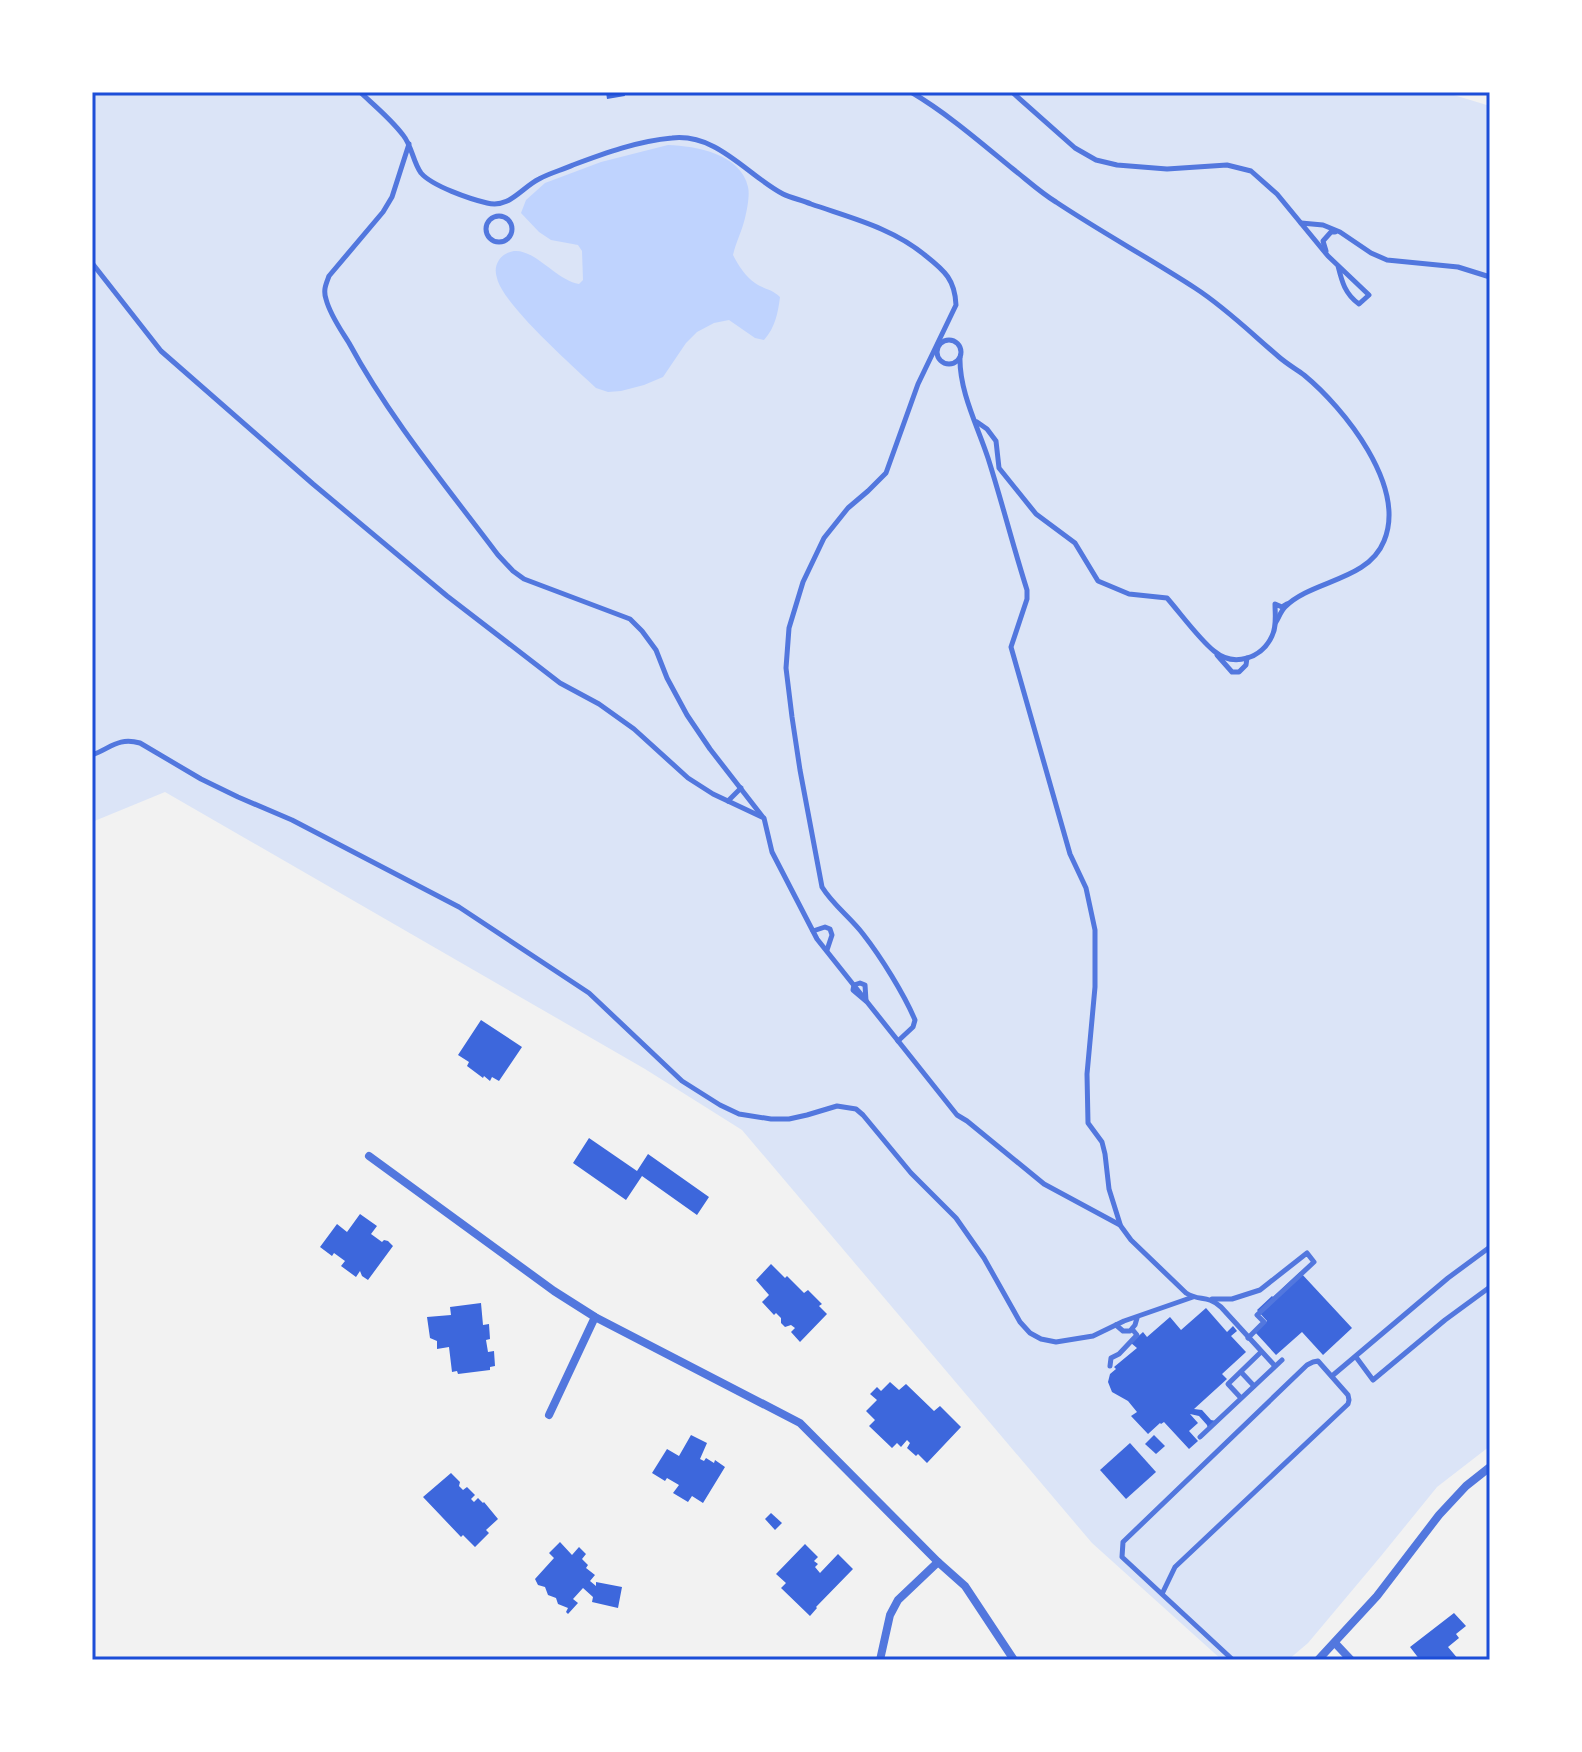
<svg xmlns="http://www.w3.org/2000/svg" width="1582" height="1752" viewBox="0 0 1582 1752" font-family="Cabin,sans-serif">
	<rect width="100%" height="100%" fill="#f2f2f2"/>
	<polygon fill="#dbe4f7" points="92,92 1444,92 1490,106 1490,1446 1437,1487 1381,1556 1308,1643 1288,1660 1222,1660 1092,1543 742,1130 645,1069 165,792 92,822"/>
	<path fill="#bfd3fe" d="M668,145C696,146 741,154 748,187C750,195 747,210 745,218C742,231 736,242 733,255C738,265 746,277 755,283C763,289 772,289 780,297C778,313 775,328 764,340L755,338L729,320L714,323L697,332L686,343L663,377L644,385L621,391L608,392L596,388C574,367 503,305 497,278C495,272 495,266 499,260C502,255 508,252 514,251C535,249 556,280 579,284L583,280L582,251L578,245L551,240L539,232L521,213L526,200L545,183L601,162Z"/>
	<g fill="#3d67dc">
		<polygon points="606,92 624,92 625,96 607,99"/>
		<polygon points="481,1020 522,1047 499,1081 492,1077 490,1081 484,1076 483,1078 467,1066 469,1062 458,1055"/>
		<polygon points="589,1138 637,1171 648,1154 709,1197 697,1215 642,1176 626,1200 573,1163"/>
		<polygon points="360,1214 377,1226 371,1234 382,1242 384,1240 388,1241 393,1246 368,1280 362,1276 360,1271 356,1277 341,1266 345,1261 334,1253 332,1256 320,1247 337,1224 347,1232"/>
		<polygon points="771,1264 785,1278 787,1276 804,1293 808,1290 822,1304 819,1306 827,1314 800,1342 791,1332 795,1328 791,1325 785,1327 781,1323 781,1318 776,1313 774,1315 762,1302 769,1295 756,1280"/>
		<polygon points="1300,1272 1352,1328 1323,1355 1302,1332 1276,1355 1255,1332 1267,1321 1257,1310 1272,1296 1273,1297"/>
		<polygon points="481,1303 483,1325 489,1324 490,1339 486,1340 488,1352 494,1351 495,1366 490,1367 490,1370 458,1374 457,1371 452,1372 449,1347 437,1349 437,1341 430,1338 427,1317 451,1315 450,1307"/>
		<polygon points="1206,1308 1227,1332 1233,1326 1237,1331 1231,1336 1246,1352 1222,1374 1227,1379 1194,1409 1202,1410 1211,1420 1216,1421 1208,1429 1207,1425 1199,1416 1190,1414 1198,1423 1189,1431 1198,1441 1189,1449 1164,1422 1161,1424 1160,1423 1148,1434 1131,1416 1137,1412 1128,1401 1112,1392 1108,1382 1110,1374 1116,1369 1114,1367 1137,1348 1131,1343 1143,1332 1147,1337 1170,1317 1181,1330"/>
		<polygon points="890,1382 899,1390 906,1384 934,1411 940,1406 961,1427 927,1463 918,1454 916,1456 907,1448 910,1443 907,1440 901,1447 897,1443 892,1448 869,1426 875,1420 866,1411 877,1400 870,1394 877,1387 881,1391"/>
		<polygon points="691,1435 707,1443 700,1459 704,1461 706,1458 714,1463 715,1460 725,1467 703,1503 692,1496 688,1502 673,1493 679,1485 667,1478 665,1481 652,1473 667,1449 679,1456"/>
		<polygon points="1154,1435 1165,1446 1156,1454 1145,1444"/>
		<polygon points="1130,1443 1156,1472 1126,1499 1100,1470"/>
		<polygon points="451,1473 460,1482 459,1486 463,1490 467,1487 475,1495 471,1499 474,1502 478,1498 483,1503 484,1502 498,1519 486,1530 489,1533 475,1547 463,1535 461,1537 423,1497"/>
		<polygon points="771,1513 782,1523 775,1530 765,1519"/>
		<polygon points="560,1542 572,1555 579,1547 586,1554 582,1559 588,1565 586,1568 595,1575 590,1581 596,1586 596,1582 622,1587 618,1608 592,1602 593,1597 583,1588 573,1599 578,1603 568,1614 566,1612 568,1608 558,1604 556,1598 548,1595 545,1587 538,1585 535,1579 554,1558 549,1553"/>
		<polygon points="805,1544 818,1557 814,1561 818,1564 815,1567 820,1573 838,1554 853,1569 816,1607 817,1608 810,1616 781,1588 786,1583 776,1574"/>
		<polygon points="1454,1613 1466,1626 1456,1634 1459,1638 1448,1647 1459,1660 1420,1660 1410,1647"/>
	</g>
	<g fill="none" stroke-linecap="round" stroke-linejoin="round">
		<g stroke="#5277de" stroke-width="5">
			<path d="M360,92C375,106 391,119 403,135C412,146 413,162 421,173C432,186 470,199 487,203C509,209 521,188 539,179C550,173 562,170 573,165C605,153 638,141 672,138C717,133 747,175 783,194C791,198 802,200 811,204C851,218 893,228 926,256C945,271 955,280 956,305L918,384L886,473L868,491L848,508L824,538L803,582L789,628L786,668L792,717L800,770L822,887C833,905 850,917 863,934C881,957 904,994 915,1020L913,1027L898,1041"/>
			<path d="M911,92C948,114 980,142 1013,169C1027,180 1041,193 1056,202C1101,232 1149,258 1195,288C1226,308 1252,334 1279,357C1287,364 1296,369 1304,375C1344,408 1407,486 1384,541C1368,581 1312,580 1285,607C1281,611 1279,617 1276,622"/>
			<path d="M1012,92L1075,148L1096,160L1117,165L1167,169L1227,165L1251,171L1277,194L1328,256L1369,295L1359,304C1345,294 1342,282 1338,266"/>
			<path d="M409,144L392,197L383,212L329,276C326,284 323,290 326,299C330,315 341,330 349,343C390,419 447,487 498,555L513,571L524,579L630,619L642,631L656,650L667,678L687,715L710,749L762,816"/>
			<circle cx="499" cy="229" r="13"/>
			<polyline points="1301,223 1323,225 1340,232 1371,253 1387,260 1458,267 1490,277"/>
			<polyline points="1326,251 1323,241 1331,232 1335,232"/>
			<path d="M92,263L161,351L313,484L447,596L560,683L599,704L634,729L688,778L713,794L764,818L772,852L817,939L957,1115L967,1121L1044,1184L1120,1225L1131,1240L1186,1293C1200,1302 1206,1294 1221,1307L1275,1366"/>
			<circle cx="949" cy="352" r="12"/>
			<path d="M960,357C959,391 978,427 988,458C1002,502 1013,546 1027,590V599L1011,647L1070,854L1086,888L1095,930V987L1087,1074L1088,1123L1102,1142L1105,1154L1109,1189L1120,1224"/>
			<path d="M977,422L987,429L996,441L999,468L1036,514L1075,543L1098,581L1129,594L1167,598C1181,614 1199,639 1214,651C1234,668 1262,658 1272,636C1277,626 1275,615 1275,604L1282,607L1287,604"/>
			<polyline points="1217,655 1232,672 1239,672 1246,665 1247,658"/>
			<path d="M92,755C111,748 118,737 140,743L201,779L238,797L292,820L459,907L589,993L682,1081L720,1105L739,1114L771,1119H789L807,1115L837,1106L856,1109L863,1115L911,1173L956,1218L984,1258L1020,1322L1030,1333L1041,1339L1056,1342L1093,1336L1124,1321L1193,1297"/>
			<polyline points="728,801 741,788"/>
			<polyline points="813,931 825,927 830,929 832,935 827,950"/>
			<polygon points="860,983 865,985 866,1001 853,990 854,985"/>
			<polyline points="1212,1299 1232,1299 1260,1290 1307,1253 1314,1262 1257,1315 1264,1322 1248,1338"/>
			<polyline points="1116,1325 1123,1331 1130,1331 1135,1325 1137,1318"/>
			<polyline points="1356,1357 1373,1380 1445,1320 1490,1287"/>
			<polyline points="1110,1366 1111,1358 1119,1354 1137,1335 1132,1329"/>
			<polyline points="1241,1372 1254,1386"/>
			<polyline points="1332,1376 1448,1278 1490,1247"/>
			<polyline points="1241,1398 1228,1384 1261,1352"/>
			<polyline points="1200,1437 1282,1360"/>
			<polyline points="1162,1594 1175,1567 1348,1404 1349,1400 1348,1395 1318,1361 1313,1362 1307,1365 1123,1542 1122,1557 1233,1660"/>
		</g>
		<g stroke="#5277de" stroke-width="8">
			<polyline points="369,1156 554,1291 595,1317 800,1423 938,1562 965,1586 1014,1660"/>
			<polyline points="549,1415 595,1317"/>
			<polyline points="1335,1643 1351,1660"/>
			<polyline points="880,1660 890,1615 898,1600 938,1562"/>
			<polyline points="1318,1660 1377,1596 1439,1515 1466,1486 1490,1467"/>
		</g>
	</g>
	<rect width="1582" height="1752" fill="none" stroke="#ffffff" stroke-width="188"/>
	<rect x="94" y="94" width="1394" height="1564" fill="none" stroke="#1d4ed8" stroke-width="3"/>
</svg>
